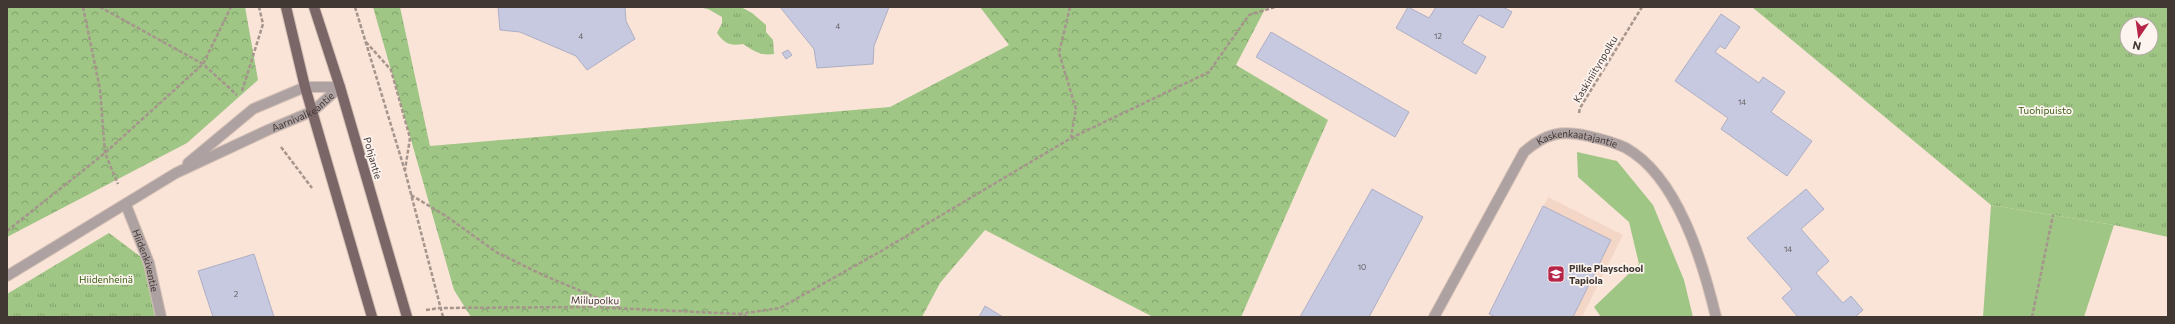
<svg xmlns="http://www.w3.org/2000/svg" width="2175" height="324" viewBox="0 0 2175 324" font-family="Commissioner,sans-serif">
	<defs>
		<pattern id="forest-crowns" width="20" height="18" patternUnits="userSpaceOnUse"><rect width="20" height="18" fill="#9fc685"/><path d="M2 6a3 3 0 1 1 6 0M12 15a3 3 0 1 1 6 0" fill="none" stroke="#83a26e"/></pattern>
		<pattern id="park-tufts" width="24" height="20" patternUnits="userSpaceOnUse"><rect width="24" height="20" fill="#9fc685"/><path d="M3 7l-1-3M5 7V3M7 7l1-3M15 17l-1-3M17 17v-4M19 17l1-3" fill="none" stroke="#83a26e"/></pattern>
	</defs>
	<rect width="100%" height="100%" fill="#fae3d7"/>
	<polygon fill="#f4d6c7" points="1548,197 1623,235 1582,317 1496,317 1489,314"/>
	<g fill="#9fc685">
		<polygon points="1577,152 1617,161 1653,205 1684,280 1693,317 1601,317 1594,307 1639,264 1629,222 1578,177"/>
		<polygon points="1991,205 2114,225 2084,317 1983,317"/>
	</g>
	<g fill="url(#forest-crowns)">
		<polygon points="7,7 245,7 258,80 187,143 7,237"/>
		<polygon points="373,7 400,7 430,146 890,107 1009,45 980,7 1266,7 1236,65 1328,120 1241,317 1153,317 985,230 940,283 922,317 471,317 454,290"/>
	</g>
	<g fill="url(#park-tufts)" fill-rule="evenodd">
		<path d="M697,7H741L752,13L766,25V32L773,40L774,54C760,56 754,51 743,44C730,46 725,44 717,33L722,23V17L708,9Z"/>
		<path d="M1752,7H2168V237L2114,225L1991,205ZM2127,24H2151V48H2127Z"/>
		<polygon points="109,233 149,263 161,317 7,317 7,294"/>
	</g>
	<g fill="#c6c9df" stroke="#adafc5">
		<polygon points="498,7 625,7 626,21 635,39 587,70 576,56 520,32 500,30"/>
		<polygon points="780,7 889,7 874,46 873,64 817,68 814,49"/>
		<polygon points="1408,7 1429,18 1436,7 1503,7 1512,12 1503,28 1479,15 1462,43 1486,57 1476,74 1396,28"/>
		<polygon points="1721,14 1740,27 1725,49 1720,46 1715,52 1759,83 1763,77 1785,92 1771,112 1812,141 1787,176 1721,129 1728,118 1675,81"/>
		<polygon points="1271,32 1409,112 1395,137 1256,57"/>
		<polygon points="788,50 792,55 786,59 782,53"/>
		<polygon points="1372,189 1423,217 1369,317 1300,317"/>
		<polygon points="1806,189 1824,209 1801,229 1829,261 1816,273 1843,303 1851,296 1863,310 1855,317 1798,317 1782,298 1792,289 1747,238"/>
		<polygon points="1543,206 1611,240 1573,317 1496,317 1489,314"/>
		<polygon points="254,254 274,317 213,317 198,271"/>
		<polygon points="985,306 1003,317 979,317"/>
	</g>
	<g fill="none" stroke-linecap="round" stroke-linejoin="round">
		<g stroke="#d5c1b6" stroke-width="12">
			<g id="minor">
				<polyline points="188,163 253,109 305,87 340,87"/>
				<path id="s1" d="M126,205L149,263L161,317"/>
				<path id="s2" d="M7,276L176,173L268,130L313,111L340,87"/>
				<path id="s3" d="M1434,317L1524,152C1546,133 1561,130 1588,136C1601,139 1614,142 1626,148C1678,177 1703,263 1716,317"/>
			</g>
		</g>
		<g stroke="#d5c1b6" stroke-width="12">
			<g id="major">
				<polyline points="286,7 305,87 372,317"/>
				<polyline points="314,7 340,87 407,317"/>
			</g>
		</g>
		<g stroke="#a5958c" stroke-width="2.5" stroke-dasharray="4 2" stroke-linecap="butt">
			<polyline points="83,7 100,89 105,153 118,184"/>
			<polyline points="100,7 203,64 237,95"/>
			<polyline points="355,7 405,171 443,317"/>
			<polyline points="1070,7 1059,53 1076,109 1071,137"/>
			<polyline points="366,42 391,70 410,138 405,170"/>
			<polyline points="242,91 263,24 259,7"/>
			<polyline points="1579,113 1580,108 1642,7"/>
			<polyline points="281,147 312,188"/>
			<polyline points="411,195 446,216 496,252 543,275 619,307"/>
			<polyline points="7,231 105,153 203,64 231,7"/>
			<polyline points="426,310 440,308 592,307 739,314 748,317"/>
			<polyline points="739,314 780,308 883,250 1071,138 1209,72 1249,15 1275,7"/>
			<polyline points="2032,317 2053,215"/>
		</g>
		<use href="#minor" stroke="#ada1a1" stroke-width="10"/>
		<use href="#major" stroke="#7a6666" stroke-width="10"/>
	</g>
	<defs>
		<g id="school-square" transform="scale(0.9)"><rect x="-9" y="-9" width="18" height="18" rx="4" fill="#b62547" stroke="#fdf4ef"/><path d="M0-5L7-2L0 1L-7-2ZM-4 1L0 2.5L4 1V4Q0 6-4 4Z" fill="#fff"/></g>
	</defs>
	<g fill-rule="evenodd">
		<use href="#school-square" x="1556" y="274"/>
	</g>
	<g text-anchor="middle" stroke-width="3.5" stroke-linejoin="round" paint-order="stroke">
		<g font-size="8" fill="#625c5f">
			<text x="838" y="29">4</text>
			<text x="581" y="39">4</text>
			<text x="1438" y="39">12</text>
			<text x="1742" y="105">14</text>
			<text x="1788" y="252">14</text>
			<text x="1362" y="270">10</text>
			<text x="236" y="297">2</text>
		</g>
		<g font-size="10" fill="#413834" stroke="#fdf4ef">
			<text transform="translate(1595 69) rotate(-59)" y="4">Kaskiniitynpolku</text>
			<text dy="4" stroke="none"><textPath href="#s2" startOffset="339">Aarnivalkeantie</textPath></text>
			<text dy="4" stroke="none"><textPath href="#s3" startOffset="246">Kaskenkaatajantie</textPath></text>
			<text transform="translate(373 158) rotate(74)" y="4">Pohjantie</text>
			<text dy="4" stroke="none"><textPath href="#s1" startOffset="59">Hiidenkiventie</textPath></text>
			<text transform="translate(595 300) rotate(1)" y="4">Miilupolku</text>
		</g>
		<g font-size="10" fill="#385f13" stroke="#fdf4ef">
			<text x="2045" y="114">Tuohipuisto</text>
			<text x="106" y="283">Hiidenheinä</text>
		</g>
		<g font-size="10" font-weight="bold" fill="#413834" stroke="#fdf4ef" text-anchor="start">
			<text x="1569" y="272">Pilke Playschool<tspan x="1569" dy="12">Tapiola</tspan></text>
		</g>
	</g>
	<rect width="2175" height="324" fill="none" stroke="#413834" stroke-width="16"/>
	<g transform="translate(2139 36) rotate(193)"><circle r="19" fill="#fdf4ef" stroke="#b2a9a4"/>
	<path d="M0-3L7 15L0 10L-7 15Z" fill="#b62547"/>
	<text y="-6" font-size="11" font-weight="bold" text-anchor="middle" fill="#413834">N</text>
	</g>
</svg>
